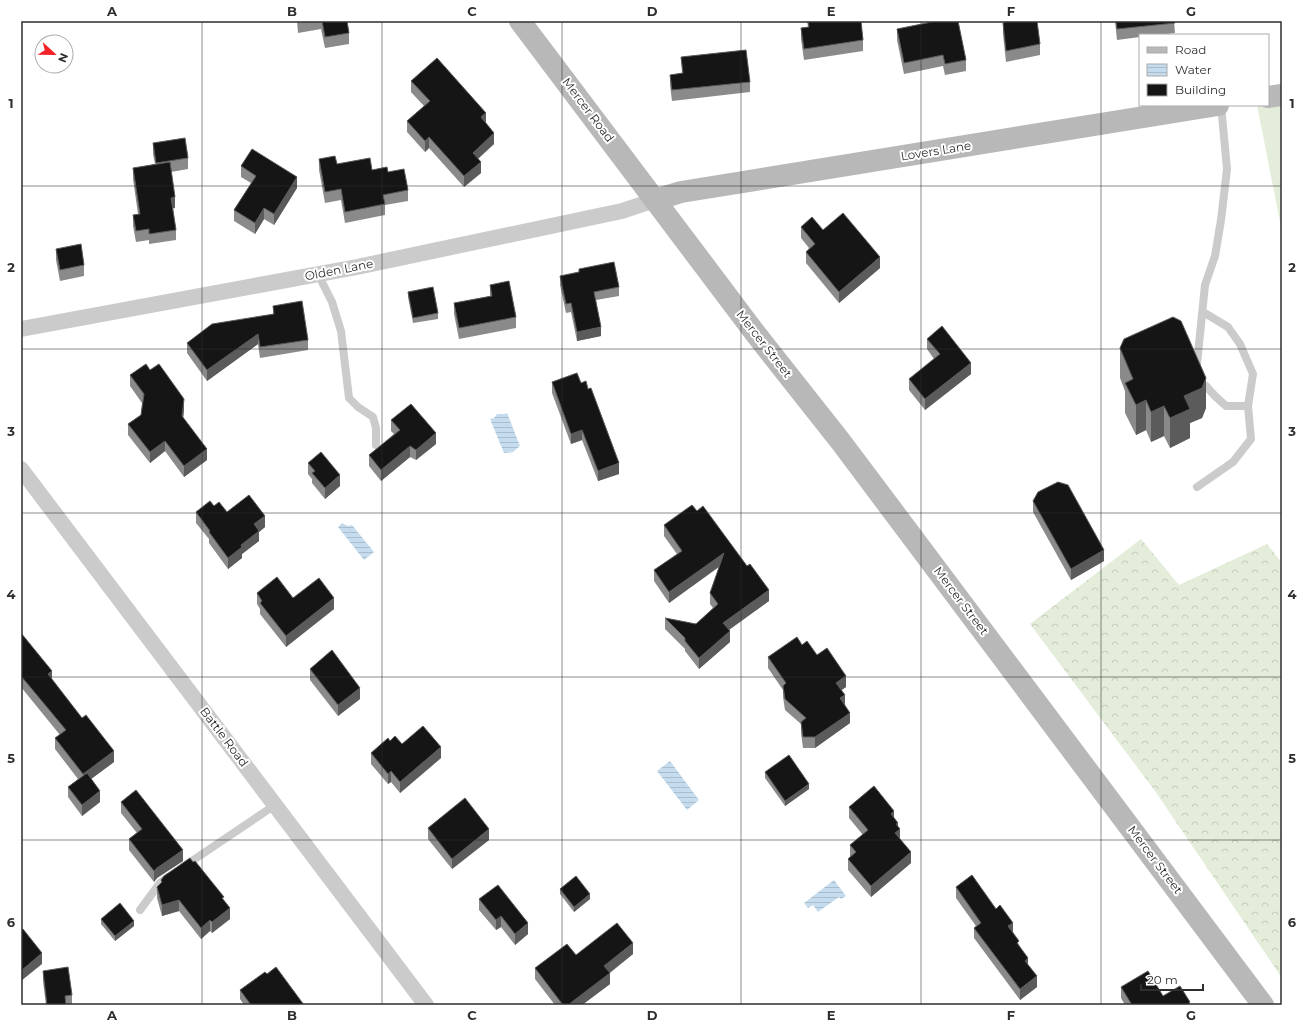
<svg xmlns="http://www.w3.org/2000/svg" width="1303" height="1026" viewBox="0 0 1303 1026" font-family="Montserrat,sans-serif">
	<defs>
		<pattern id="forest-crowns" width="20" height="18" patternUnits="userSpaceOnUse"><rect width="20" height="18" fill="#e3edda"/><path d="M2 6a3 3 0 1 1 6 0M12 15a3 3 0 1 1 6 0" fill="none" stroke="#c3ccbb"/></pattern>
		<pattern id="water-rules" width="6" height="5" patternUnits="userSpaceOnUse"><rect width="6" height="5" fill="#c5dcee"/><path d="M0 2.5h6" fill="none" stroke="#aabdcc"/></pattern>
	</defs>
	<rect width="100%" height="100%" fill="#fff"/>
	<polygon fill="url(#forest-crowns)" points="1141,539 1179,585 1267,544 1282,563 1282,978 1155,791 1030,624"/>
	<polygon fill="#e3edda" points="1282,89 1282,232 1257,105 1268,105"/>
	<g fill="url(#water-rules)">
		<polygon points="507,413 520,446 513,452 504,453 490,419 494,418 497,414 504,414"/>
		<polygon points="342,523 348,526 352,525 374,552 364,560 338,527"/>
		<polygon points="670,761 699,800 687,810 657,771"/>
		<polygon points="834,880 846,896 841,899 839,897 818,912 813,905 808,908 804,903"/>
	</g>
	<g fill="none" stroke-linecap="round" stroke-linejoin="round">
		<g stroke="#cbcbcb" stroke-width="8">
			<polyline points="318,274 332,302 341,331 349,398 358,407 373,417 376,428 376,445"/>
			<polyline points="1203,312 1228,327 1240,344 1253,374 1248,406 1226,406 1215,396 1206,386"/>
			<polyline points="1197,364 1205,285 1215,256 1221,220 1227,169 1221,105"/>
			<polyline points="1197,487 1233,462 1251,439 1248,406"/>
			<polyline points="183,867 275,805"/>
			<polyline points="140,910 160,883 168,877"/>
		</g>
		<g stroke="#cbcbcb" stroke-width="16">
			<polyline points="21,329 357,267 622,211 655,200"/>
			<polyline points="21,469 426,1005"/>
		</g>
		<g stroke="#b8b8b8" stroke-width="22">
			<polyline points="520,21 755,333 841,442 994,646 1263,1005"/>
			<polyline points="1268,97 1282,95"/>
			<polyline points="655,200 681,192 1218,105"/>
		</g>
	</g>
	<g fill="#8a8a8a">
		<polygon points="297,21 347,21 349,33 349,44 325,48 321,29 298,33"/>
		<polygon points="807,21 861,21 863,40 863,51 804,60 801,39 801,28 808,27"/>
		<polygon points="935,21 958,21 966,60 966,71 945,75 943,66 904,74 897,40 897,29"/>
		<polygon points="1115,21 1174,21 1175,33 1161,35 1140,35 1140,37 1117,40"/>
		<polygon points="1003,23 1040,44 1040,55 1006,62 1003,34"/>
		<polygon points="681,57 750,82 750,92 672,101 670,85 670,75 682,73"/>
		<polygon points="411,81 486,123 494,144 478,159 481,173 464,187 429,148 425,152 407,132 407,121 424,106 411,92"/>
		<polygon points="153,143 188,158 188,169 171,172 175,208 173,208 176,230 176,240 149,244 149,240 136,242 133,226 133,215 138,214 133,179 133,168 155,164 153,154"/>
		<polygon points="319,159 337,164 372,170 388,172 408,190 408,201 385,205 385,215 345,223 341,200 325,203 319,170"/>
		<polygon points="241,166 297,188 274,225 264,219 255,234 234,221 234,210 251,183 241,177"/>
		<polygon points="801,227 823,230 880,268 839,303 806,263 806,252 809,248 801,238"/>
		<polygon points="56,249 84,265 84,276 60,281 56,260"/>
		<polygon points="560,276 619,287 619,296 596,300 601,336 577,341 571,312 566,313 560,285"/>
		<polygon points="490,285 516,317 516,328 459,339 454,314 454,303 490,296"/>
		<polygon points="408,292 438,313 438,319 413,323 408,297"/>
		<polygon points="273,306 308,340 308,350 260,358 258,344 207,381 187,353 187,343 273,314"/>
		<polygon points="927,339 971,374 925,410 909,390 909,379 934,359 927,349"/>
		<polygon points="1120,348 1206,408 1202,418 1190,423 1190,438 1170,448 1164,436 1151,442 1146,430 1136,435 1125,413 1125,391 1120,378"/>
		<polygon points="150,370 184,410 183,418 207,460 184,477 165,451 150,463 128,435 128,424 141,415 142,403 130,386 130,375"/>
		<polygon points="552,382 581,383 619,474 598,481 582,440 571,444 552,393"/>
		<polygon points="391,420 436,444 416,460 410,457 381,481 369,466 369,455 394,434 391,431"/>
		<polygon points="308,463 340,486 325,499 312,483 312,479 308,474"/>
		<polygon points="1033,501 1104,561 1071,580 1033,512"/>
		<polygon points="214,506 227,512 265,527 259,532 259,541 242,554 242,558 228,569 209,543 209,539 196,523 196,512"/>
		<polygon points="697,511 769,601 729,630 730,642 699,669 685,651 685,649 665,629 665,618 696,624 713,608 710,604 710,593 719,567 669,603 654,581 654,570 677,554 664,536 664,525"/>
		<polygon points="257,593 334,609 286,647 260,614 260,609 257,604"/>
		<polygon points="21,633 52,680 114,762 91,779 100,802 82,816 68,797 68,787 78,779 55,749 55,738 60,735 21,687"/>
		<polygon points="802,645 817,655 846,687 841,690 850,723 815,748 803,748 801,733 801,724 785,710 783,697 783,690 768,668 768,657"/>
		<polygon points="310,669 360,699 338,716 310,680"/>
		<polygon points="390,741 402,744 441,758 400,793 391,782 388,784 371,764 371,753"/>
		<polygon points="765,772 809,789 785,806 765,778"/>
		<polygon points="121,802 183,861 157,878 154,882 129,850 129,839 137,833 121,813"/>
		<polygon points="849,807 894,818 898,826 900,839 911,863 871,897 848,870 848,859 850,857 850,845 863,835 849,818"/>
		<polygon points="428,828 489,840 452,869 428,839"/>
		<polygon points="161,880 224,900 230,919 212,933 210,931 201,939 179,911 162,916 157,898 157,887 161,884"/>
		<polygon points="956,887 1013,932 1028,964 1037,987 1020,1000 974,938 974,928 976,926 956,898"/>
		<polygon points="560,889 590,899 574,912 560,894"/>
		<polygon points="479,899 528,934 515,945 501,927 496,930 479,910"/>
		<polygon points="101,919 134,926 115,941 101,924"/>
		<polygon points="633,954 610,973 610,984 582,1005 555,1005 535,979 535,968 576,955"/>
		<polygon points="43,971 72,995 72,1005 46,1005 43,981"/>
		<polygon points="267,974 304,1005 244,1005 240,999 240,990"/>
		<polygon points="1121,987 1163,996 1190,1004 1190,1005 1125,1005 1121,998"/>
	</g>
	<g fill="#5b5b5b">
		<polygon points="486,113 486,123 481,117"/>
		<polygon points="494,133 494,144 473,163 473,153"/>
		<polygon points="429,137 429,148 425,152 425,141"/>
		<polygon points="481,162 481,173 464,187 464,176"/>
		<polygon points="21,163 22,163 22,173 21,174"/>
		<polygon points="297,177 297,188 274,225 274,214"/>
		<polygon points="175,197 175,208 171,209 171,198"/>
		<polygon points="264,208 264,219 255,234 255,223"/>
		<polygon points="880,257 880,268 839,303 839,292"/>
		<polygon points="601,327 601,336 577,341 577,332"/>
		<polygon points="258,334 258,344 207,381 207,370"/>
		<polygon points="971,363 971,374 925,410 925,399"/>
		<polygon points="1206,378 1206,408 1202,418 1190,423 1190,438 1170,448 1170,418 1184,396"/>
		<polygon points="184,399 184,410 182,427 182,416"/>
		<polygon points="1146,400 1146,430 1136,435 1136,405"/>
		<polygon points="1164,406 1164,436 1151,442 1151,412"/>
		<polygon points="582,430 582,440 571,444 571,434"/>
		<polygon points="436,433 436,444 416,460 416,450"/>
		<polygon points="165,441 165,451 150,463 150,452"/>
		<polygon points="410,446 410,457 381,481 381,470"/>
		<polygon points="207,449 207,460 184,477 184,466"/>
		<polygon points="619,463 619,474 598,481 598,471"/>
		<polygon points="340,475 340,486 325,499 325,488"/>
		<polygon points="265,516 265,527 259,532 259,541 242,554 242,558 228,569 228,558 241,545 254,524"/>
		<polygon points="1104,550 1104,561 1071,580 1071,569"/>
		<polygon points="724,553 724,563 669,603 669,592"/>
		<polygon points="769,590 769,601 723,634 723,623"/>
		<polygon points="334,598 334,609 286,647 286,636"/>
		<polygon points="730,631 730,642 699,669 699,658"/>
		<polygon points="52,671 52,682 48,674"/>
		<polygon points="846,676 846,687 836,694 836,683"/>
		<polygon points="360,688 360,699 338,716 338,705"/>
		<polygon points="845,695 845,706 840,698"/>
		<polygon points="850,713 850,723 815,748 815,737"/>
		<polygon points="441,747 441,758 400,793 400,782"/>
		<polygon points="114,751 114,762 83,785 83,774"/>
		<polygon points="391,771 391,782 388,784 388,774"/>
		<polygon points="809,784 809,789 785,806 785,801"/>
		<polygon points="100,791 100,802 82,816 82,805"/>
		<polygon points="894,811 894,821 891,814"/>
		<polygon points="898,823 898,830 900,829 900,839 895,833 896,824"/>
		<polygon points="489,829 489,840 452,869 452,859"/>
		<polygon points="183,850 183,861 157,878 154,882 154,871 157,868"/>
		<polygon points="911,852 911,863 871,897 871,886"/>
		<polygon points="590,894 590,899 574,912 574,907"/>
		<polygon points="179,900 179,911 162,916 162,905"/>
		<polygon points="230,908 230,919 212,933 212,922"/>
		<polygon points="501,916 501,927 496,930 496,920"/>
		<polygon points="210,920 210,931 201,939 201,928"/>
		<polygon points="134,921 134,926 115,941 115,936"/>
		<polygon points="528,923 528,934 515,945 515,934"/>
		<polygon points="1013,923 1013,933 1008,926"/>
		<polygon points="633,943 633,954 604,977 604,966"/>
		<polygon points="42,953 42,964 21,981 21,971"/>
		<polygon points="1028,958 1028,969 1025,961"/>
		<polygon points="610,973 610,984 582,1005 568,1005"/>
		<polygon points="1037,976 1037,987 1020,1000 1020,989"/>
	</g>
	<g fill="#151515" stroke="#5b5b5b">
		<polygon points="322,21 347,21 349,33 325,37"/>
		<polygon points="808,21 861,21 863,40 804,49 801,28 809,27"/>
		<polygon points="937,21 958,21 966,60 945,64 943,55 904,63 897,29"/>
		<polygon points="1009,21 1037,21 1040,44 1006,51 1003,23"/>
		<polygon points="1116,21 1174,21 1175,23 1117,29"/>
		<polygon points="746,50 750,82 672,90 670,75 683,73 681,57"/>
		<polygon points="437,58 486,113 481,117 494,133 473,153 481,162 464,176 429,137 425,141 407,121 430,101 411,81"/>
		<polygon points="185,138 188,158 156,163 153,143"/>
		<polygon points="252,149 297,177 274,214 264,208 255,223 234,210 256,176 241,166"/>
		<polygon points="335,156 337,164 370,158 372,170 387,167 388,172 404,169 408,190 383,195 385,204 345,212 341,189 325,192 319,159"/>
		<polygon points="170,162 175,197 171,198 176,230 149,234 149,229 136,231 133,215 140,214 133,168"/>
		<polygon points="843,213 880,257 839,292 806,252 815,244 801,227 812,217 823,230"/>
		<polygon points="81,244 84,265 60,270 56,249"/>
		<polygon points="614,262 619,287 594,292 601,327 577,332 571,303 566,304 560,276 579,272 579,269"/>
		<polygon points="509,281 516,317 459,328 454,303 492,296 490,285"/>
		<polygon points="433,287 438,313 413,318 408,292"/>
		<polygon points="302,301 308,340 260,347 258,334 207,370 187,343 212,324 274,314 273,306"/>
		<polygon points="1173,317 1181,321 1206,378 1202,388 1184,396 1190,409 1170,418 1164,406 1151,412 1146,400 1136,405 1125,383 1133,379 1120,348 1124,339"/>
		<polygon points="942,326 971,363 925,399 909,379 940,354 927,339"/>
		<polygon points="146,364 150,370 159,364 184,399 182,416 207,449 184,466 165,441 150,452 128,424 141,415 144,394 130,375"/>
		<polygon points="577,373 581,383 586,381 588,389 591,388 619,463 598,471 582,430 571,434 552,382"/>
		<polygon points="411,404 436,433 416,450 410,446 381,470 369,455 400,430 391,420"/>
		<polygon points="321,452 340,475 325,488 312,473 315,471 308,463"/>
		<polygon points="1058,482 1068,485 1104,550 1071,569 1033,501 1038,492"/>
		<polygon points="249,495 265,516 254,524 259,531 241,545 242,547 228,558 209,532 210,531 196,512 210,501 214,506 219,502 227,512"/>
		<polygon points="692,505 697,511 703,506 747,566 750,564 769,590 723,623 730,631 699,658 685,641 685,638 665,618 696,624 718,604 710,593 724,553 669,592 654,570 682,551 664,525"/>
		<polygon points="277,577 293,598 319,578 334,598 286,636 260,603 262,601 257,593"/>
		<polygon points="21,633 52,671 48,674 82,718 86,715 114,751 83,774 55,738 66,730 21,676"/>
		<polygon points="797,637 802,645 807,641 817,655 827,648 846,676 836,683 845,695 840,698 850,713 815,737 803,737 801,722 806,718 785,699 783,686 786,683 768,657"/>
		<polygon points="332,650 360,688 338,705 310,669"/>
		<polygon points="423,726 441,747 400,782 391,771 388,774 371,753 388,738 390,741 395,736 402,744"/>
		<polygon points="789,755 809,784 785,801 765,772"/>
		<polygon points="87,773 100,791 82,805 68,787"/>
		<polygon points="874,786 894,811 891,814 898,823 896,824 900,829 895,833 911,852 871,886 848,859 856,852 850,845 868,830 849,807"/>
		<polygon points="136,790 183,850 157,868 154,871 129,839 142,829 121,802"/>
		<polygon points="465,798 489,829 452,859 428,828"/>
		<polygon points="190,858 193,862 195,861 224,897 222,898 230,908 212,922 210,920 201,928 179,900 162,905 157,887 162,882 161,880 164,876"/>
		<polygon points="972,875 996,909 1000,905 1013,923 1008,926 1019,941 1017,943 1028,958 1025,961 1037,976 1020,989 974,928 981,923 956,887"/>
		<polygon points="576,876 590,894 574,907 560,889"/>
		<polygon points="498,885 528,923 515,934 501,916 496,920 479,899"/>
		<polygon points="120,903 134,921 115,936 101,919"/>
		<polygon points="617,923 633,943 604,966 610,973 568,1005 563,1005 535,968 567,944 576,955"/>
		<polygon points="23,929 42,953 21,971 21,930"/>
		<polygon points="68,967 72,995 65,996 66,1005 47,1005 43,971"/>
		<polygon points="276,967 304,1005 251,1005 240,990 265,972 267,974"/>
		<polygon points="1148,971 1163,996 1180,986 1190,1002 1189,1002 1190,1005 1132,1005 1121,987"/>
	</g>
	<path fill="none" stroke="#2e2e2e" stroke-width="1" stroke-opacity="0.55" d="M202,21V1005M382,21V1005M562,21V1005M741,21V1005M921,21V1005M1101,21V1005M21,186H1282M21,349H1282M21,513H1282M21,677H1282M21,840H1282"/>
	<g text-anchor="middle" stroke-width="4" stroke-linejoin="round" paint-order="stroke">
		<g font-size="12" fill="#2e2e2e" stroke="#fff">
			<text transform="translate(588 110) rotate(53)" y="4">Mercer Road</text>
			<text transform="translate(936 151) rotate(-9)" y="4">Lovers Lane</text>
			<text transform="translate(339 270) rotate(-11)" y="4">Olden Lane</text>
			<text transform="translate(764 344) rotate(52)" y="4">Mercer Street</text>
			<text transform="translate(961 601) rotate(53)" y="4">Mercer Street</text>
			<text transform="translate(224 737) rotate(53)" y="4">Battle Road</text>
			<text transform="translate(1155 860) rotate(53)" y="4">Mercer Street</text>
		</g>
	</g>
	<rect width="1303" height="1026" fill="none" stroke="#ffffff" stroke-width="44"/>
	<rect x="1139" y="34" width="130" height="72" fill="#ffffff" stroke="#ababab"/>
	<rect x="1147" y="47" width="20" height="6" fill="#b8b8b8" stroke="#ababab"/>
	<text x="1175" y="54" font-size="12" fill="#2e2e2e">Road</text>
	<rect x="1147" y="64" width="20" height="12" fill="url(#water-rules)" stroke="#ababab"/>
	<text x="1175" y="74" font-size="12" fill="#2e2e2e">Water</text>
	<rect x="1147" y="84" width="20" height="12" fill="#151515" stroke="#ababab"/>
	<text x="1175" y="94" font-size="12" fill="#2e2e2e">Building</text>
	<g transform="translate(54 54) rotate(112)"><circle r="19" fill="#ffffff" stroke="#ababab"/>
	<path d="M0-3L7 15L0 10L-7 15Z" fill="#f32228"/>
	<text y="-6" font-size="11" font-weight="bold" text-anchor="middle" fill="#2e2e2e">N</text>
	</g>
	<path d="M1141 984v6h62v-6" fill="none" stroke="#2e2e2e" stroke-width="2"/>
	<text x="1147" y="984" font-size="12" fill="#2e2e2e" stroke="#ffffff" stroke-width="3" paint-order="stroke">20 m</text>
	<rect x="22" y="22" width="1259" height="982" fill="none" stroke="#2e2e2e" stroke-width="1.5"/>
	<g font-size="13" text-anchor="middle" font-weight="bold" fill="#2e2e2e">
		<text x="112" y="16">A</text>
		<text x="292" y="16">B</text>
		<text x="472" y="16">C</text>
		<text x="652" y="16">D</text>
		<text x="831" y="16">E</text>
		<text x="1011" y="16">F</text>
		<text x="1191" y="16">G</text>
		<text x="11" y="108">1</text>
		<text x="1292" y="108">1</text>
		<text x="11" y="272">2</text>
		<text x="1292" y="272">2</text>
		<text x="11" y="436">3</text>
		<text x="1292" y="436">3</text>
		<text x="11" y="599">4</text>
		<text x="1292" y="599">4</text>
		<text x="11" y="763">5</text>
		<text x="1292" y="763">5</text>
		<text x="11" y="927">6</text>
		<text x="1292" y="927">6</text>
		<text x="112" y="1020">A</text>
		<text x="292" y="1020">B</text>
		<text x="472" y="1020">C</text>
		<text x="652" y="1020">D</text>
		<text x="831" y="1020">E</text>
		<text x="1011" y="1020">F</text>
		<text x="1191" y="1020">G</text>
	</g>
</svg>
